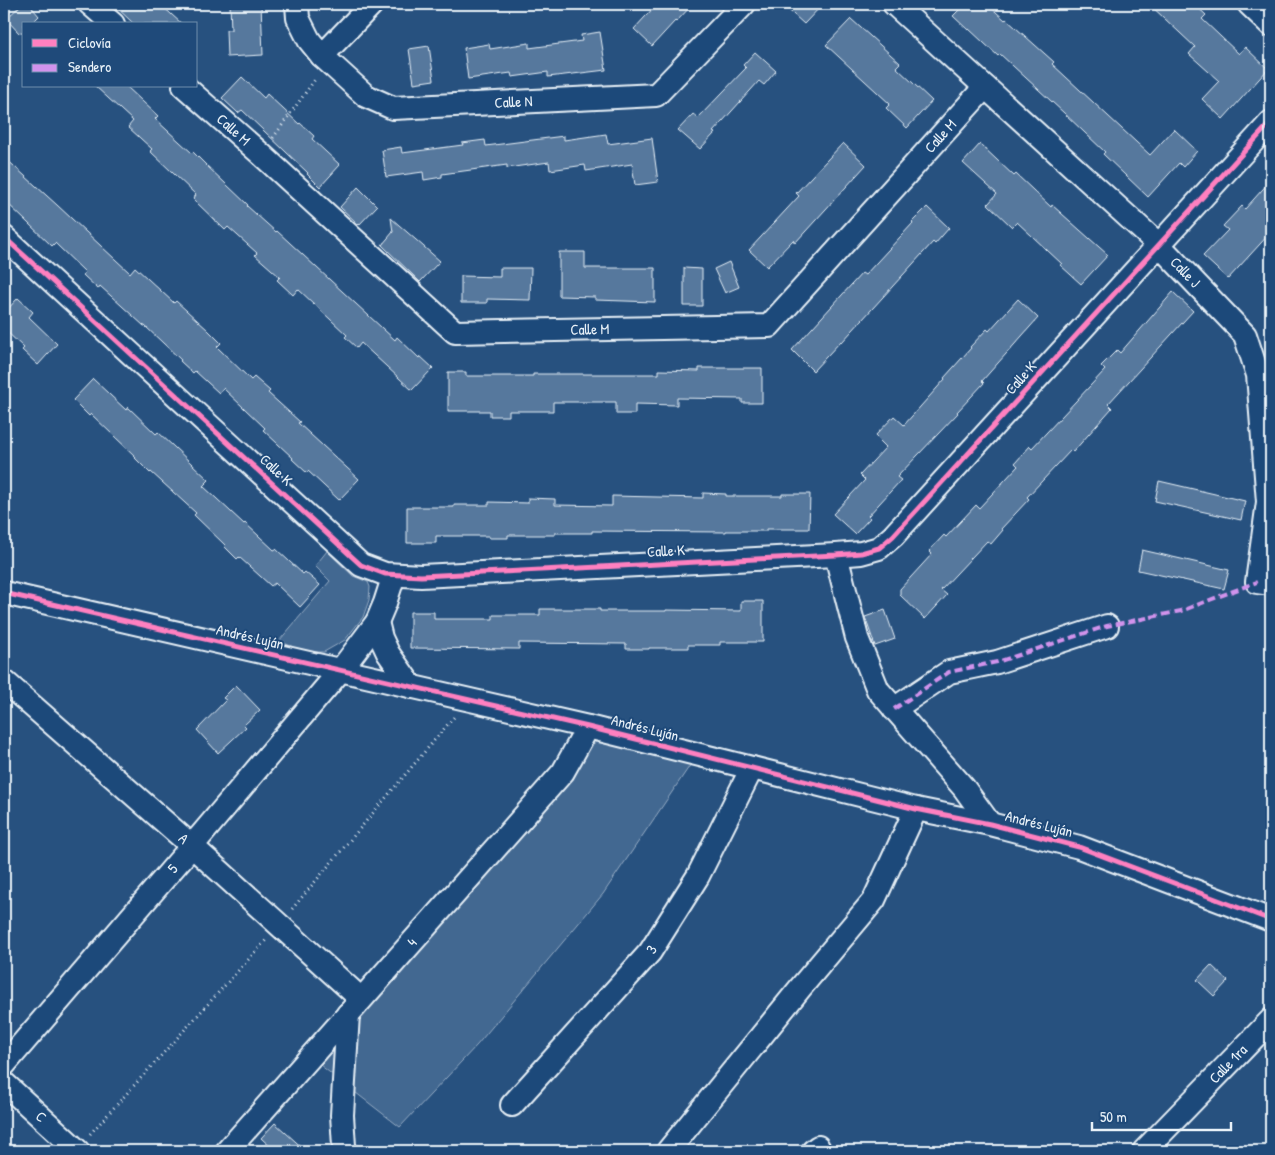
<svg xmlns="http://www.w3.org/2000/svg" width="1275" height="1155" viewBox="0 0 1275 1155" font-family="'Patrick Hand',sans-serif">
	<rect width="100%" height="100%" fill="#27517f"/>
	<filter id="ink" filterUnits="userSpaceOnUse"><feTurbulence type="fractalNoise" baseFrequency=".02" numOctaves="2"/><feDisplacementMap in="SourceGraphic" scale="10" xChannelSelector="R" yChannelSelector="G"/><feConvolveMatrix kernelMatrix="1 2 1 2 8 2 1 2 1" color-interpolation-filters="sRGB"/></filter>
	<g filter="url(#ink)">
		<g fill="#436891" stroke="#96acc4">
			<polygon points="327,551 353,576 368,582 370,587 369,600 363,617 345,640 324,652 316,652 303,651 279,641 330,581 315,566"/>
			<polygon points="604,739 691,764 603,894 477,1045 400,1127 320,1065 573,774 592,744"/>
		</g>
		<g fill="#57789d" stroke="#e8f1f8">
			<polygon points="22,4 29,4 39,16 31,24 24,24 24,30 20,34 6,19"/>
			<polygon points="113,4 160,4 182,24 134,24"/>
			<polygon points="230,4 261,4 263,55 227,57 226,30 231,30"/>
			<polygon points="657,4 693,4 676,22 675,21 652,46 634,29"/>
			<polygon points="782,4 823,4 804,24"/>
			<polygon points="965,4 987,4 1005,20 1006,19 1054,62 1052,64 1150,155 1174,129 1197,151 1183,167 1179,163 1148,197 1103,154 1105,152 1064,113 1000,54 998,56 969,29 968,30 953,16"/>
			<polygon points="1149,4 1194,4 1206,15 1202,19 1239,54 1245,47 1268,69 1223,119 1202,99 1219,81 1189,54 1195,47"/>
			<polygon points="851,19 900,63 896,67 932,101 907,128 886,108 890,104 826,45"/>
			<polygon points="600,32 606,70 548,77 548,72 512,77 511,73 468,79 464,48 489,44 490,49 529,43 529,48 582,41 581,35"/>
			<polygon points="429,46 434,80 414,83 409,49"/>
			<polygon points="755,52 776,71 764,85 759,81 713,132 715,133 700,149 678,130 693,114 698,118 746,68 743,65"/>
			<polygon points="242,77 264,98 267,94 299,124 300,123 314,136 312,139 340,165 320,187 307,174 308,173 242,110 238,113 222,98"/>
			<polygon points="95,86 126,86 158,116 155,119 192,153 193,152 205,164 248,205 247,206 276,232 277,231 395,340 397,337 419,358 420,356 433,368 412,390 361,343 357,348 345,337 347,335 298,289 293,295 277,280 280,277 255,255 257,253 228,227 225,230 193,199 196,195 150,151 152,149 128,127 133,121"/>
			<polygon points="606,134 608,144 652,138 658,182 635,185 632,164 586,171 585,165 550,170 549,162 507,168 507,165 442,174 442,177 424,180 423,172 386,177 382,150 401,147 402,153 463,145 462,143 485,140 486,146 564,136 564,140"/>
			<polygon points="843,143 866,165 795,243 793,240 767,267 749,250 799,196 796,193"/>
			<polygon points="980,144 1014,176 1016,174 1051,207 1052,205 1108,255 1081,284 1060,265 1062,264 1017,222 1012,227 988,204 997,194 963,163"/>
			<polygon points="4,157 57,205 130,273 135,267 174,303 176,301 208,330 221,343 217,347 251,380 254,377 270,391 268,393 300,422 298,423 359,479 339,500 308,471 307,473 292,459 293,458 263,430 265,428 223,388 219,393 195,371 193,373 180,361 181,360 145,326 144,326 100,286 98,289 83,275 85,272 55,243 52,246 4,200"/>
			<polygon points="1271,180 1271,232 1228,279 1203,256 1228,230 1223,226 1242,206 1245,209"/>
			<polygon points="358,187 377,206 359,225 340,207"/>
			<polygon points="927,207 949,228 935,244 933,242 842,342 841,341 813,371 792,350 862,273 865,275 913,223 912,222"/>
			<polygon points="391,218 440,261 420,282 382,245 393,232"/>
			<polygon points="559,252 585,252 585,268 655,268 655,302 595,300 595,297 559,296"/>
			<polygon points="729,262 739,287 725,293 714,269"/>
			<polygon points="500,268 531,268 530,300 487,299 487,303 461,303 461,276 500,277"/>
			<polygon points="684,268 702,269 702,306 684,306"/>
			<polygon points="1173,292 1193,311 1108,404 1112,408 1073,452 1071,450 1027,497 1029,499 1001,529 1003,530 991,544 987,541 941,590 947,595 925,619 900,595 900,589 932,554 929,551 944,535 946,537 976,505 979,508 1018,466 1015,463 1030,446 1032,448 1105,370 1101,366 1117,350 1120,353"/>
			<polygon points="18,298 33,312 29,317 57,344 38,365 22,350 24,348 4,329 4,313"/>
			<polygon points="1018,299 1038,318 982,381 984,383 957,412 958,413 897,477 901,480 868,516 870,518 855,534 833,514 865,480 860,475 886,447 875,436 894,416 904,425 945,379 944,378 971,348 970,347 987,329 989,331"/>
			<polygon points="699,368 762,368 762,403 742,403 742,399 677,398 677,405 635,404 635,414 616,414 616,402 553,402 553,411 509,411 509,416 490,416 490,411 448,411 448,372 466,372 466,376 533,376 533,374 659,374 659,370 699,371"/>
			<polygon points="93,379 126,410 128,407 156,434 158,432 174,447 209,480 203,486 244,524 245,523 274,550 276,549 303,574 305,572 320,585 300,607 275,583 271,586 239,557 237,559 224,546 225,545 194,515 196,513 151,472 150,473 135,458 136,457 91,414 89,416 73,400"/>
			<polygon points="1159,481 1245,501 1241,520 1155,501"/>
			<polygon points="703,493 726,494 726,496 782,496 782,494 810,494 809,529 766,529 766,531 726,531 726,532 592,531 592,533 555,533 555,535 508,535 508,538 489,538 489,536 436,536 436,543 407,543 407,507 454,507 454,505 489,505 489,502 528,503 528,498 555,499 555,505 612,506 612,496 703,498"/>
			<polygon points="1142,550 1229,570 1224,589 1138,570"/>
			<polygon points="741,601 763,601 763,642 720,642 720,645 688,645 688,648 649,648 649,649 626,649 626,644 519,643 519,649 410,648 410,612 434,612 434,619 493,619 493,615 540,615 540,609 600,609 600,611 666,611 666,610 741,611"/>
			<polygon points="885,610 895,639 875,646 865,617"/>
			<polygon points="236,685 260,710 244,725 246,727 218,753 197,730 226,700 223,698"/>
			<polygon points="1211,965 1228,981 1214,996 1197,980"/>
			<polygon points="275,1123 306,1151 275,1151 261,1138"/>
		</g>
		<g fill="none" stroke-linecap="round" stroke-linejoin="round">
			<g stroke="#e8f1f8" stroke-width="26">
				<g id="minor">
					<polyline points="90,4 113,24"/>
					<path id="s1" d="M297,4L298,18L309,40L322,56L366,96L393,108L656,95L744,4"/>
					<path id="s2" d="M894,4L1159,245L1245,335L1258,375L1268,502L1257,582L1271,584"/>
					<polyline points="1249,4 1271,25"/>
					<polyline points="322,56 372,4"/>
					<path id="s3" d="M184,86L262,155L455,332L769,326L985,87"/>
					<polyline points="4,237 361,565 385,574 421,576 836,555 861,553 879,548 893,536 1271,122"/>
					<polyline points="836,555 857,638 878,690 964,788 990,824"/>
					<polyline points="4,593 588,727 916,809 990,824 1079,847 1271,920"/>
					<polyline points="377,622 381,638 388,653 412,687"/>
					<path id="s4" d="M4,681L192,846L361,999"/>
					<polyline points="894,709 949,672 997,662 1107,626"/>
					<path id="s5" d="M4,1065L192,846L340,671L377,622L385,603L394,575"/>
					<path id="s6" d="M4,1083L78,1151"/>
					<path id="s7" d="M512,1105L650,952L698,876L752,768"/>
					<path id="s8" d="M227,1151L563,772L588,727"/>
					<polyline points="346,1151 344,1146 342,1115 348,1014"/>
					<polyline points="668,1151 801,987 874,900 916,809"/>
					<polyline points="813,1151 818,1147"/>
					<path id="s9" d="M1144,1151L1271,1020"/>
				</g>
			</g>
			<g stroke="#e8f1f8" stroke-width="3" stroke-dasharray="1 4" stroke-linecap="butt">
				<polyline points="273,138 316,78"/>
				<polyline points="292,909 454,717"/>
				<polyline points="90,1134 267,939"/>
			</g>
			<use href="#minor" stroke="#1f4a7a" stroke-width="22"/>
			<polyline stroke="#d193ec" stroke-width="4" stroke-dasharray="8 4" stroke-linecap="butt" points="894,709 949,672 997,662 1107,626 1181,611 1257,582"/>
			<g stroke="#1f4a7a" stroke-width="8">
				<g id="cycleway">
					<polyline points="4,237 361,565 385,574 421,576 836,555 861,553 879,548 893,536 1271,122"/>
					<polyline points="4,593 588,727 916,809 990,824 1079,847 1271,920"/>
				</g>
			</g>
			<use href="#cycleway" stroke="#ff80c0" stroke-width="5"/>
		</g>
	</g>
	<g text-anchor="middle" stroke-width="4" stroke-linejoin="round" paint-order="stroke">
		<g font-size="15" fill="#e8f1f8" stroke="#1f4a7a">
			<text dy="5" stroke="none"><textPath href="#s1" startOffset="269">Calle N</textPath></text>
			<text dy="5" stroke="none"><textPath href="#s3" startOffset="66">Calle M</textPath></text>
			<text dy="5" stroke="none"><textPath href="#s3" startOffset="936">Calle M</textPath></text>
			<text dy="5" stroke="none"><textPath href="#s2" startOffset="396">Calle J</textPath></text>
			<text dy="5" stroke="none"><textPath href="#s3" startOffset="501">Calle M</textPath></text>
			<text transform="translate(1021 378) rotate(-48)" y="5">Calle K</text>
			<text transform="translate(276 470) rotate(43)" y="5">Calle K</text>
			<text transform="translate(666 551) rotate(-3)" y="5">Calle K</text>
			<text transform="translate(250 637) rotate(13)" y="5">Andrés Luján</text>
			<text transform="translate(645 728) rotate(14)" y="5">Andrés Luján</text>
			<text transform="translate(1039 824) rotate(14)" y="5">Andrés Luján</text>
			<text dy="5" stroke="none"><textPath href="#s4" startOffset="239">A</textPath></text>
			<text dy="5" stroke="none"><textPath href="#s5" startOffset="259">5</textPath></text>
			<text dy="5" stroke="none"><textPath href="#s8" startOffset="279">4</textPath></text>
			<text dy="5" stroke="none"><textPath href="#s7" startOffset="209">3</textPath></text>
			<text dy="5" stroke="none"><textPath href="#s9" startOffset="121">Calle 1ra</textPath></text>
			<text dy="5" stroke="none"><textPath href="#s6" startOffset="50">C</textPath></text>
		</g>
	</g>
	<rect width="1275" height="1155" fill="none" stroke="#1f4a7a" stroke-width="20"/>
	<rect x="10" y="10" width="1255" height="1135" fill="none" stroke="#e8f1f8" stroke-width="2" filter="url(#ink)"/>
	<rect x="22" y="22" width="175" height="65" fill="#1f4a7a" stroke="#6f8dac"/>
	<rect x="32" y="39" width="25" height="8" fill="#ff80c0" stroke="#6f8dac"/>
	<text x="68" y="48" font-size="15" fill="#e8f1f8">Ciclovía</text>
	<rect x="32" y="64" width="25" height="8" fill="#d193ec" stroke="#6f8dac"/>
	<text x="68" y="72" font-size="15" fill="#e8f1f8">Sendero</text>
	<path d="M1092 1122v8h139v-8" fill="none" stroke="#e8f1f8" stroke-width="2.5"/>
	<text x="1100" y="1122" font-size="15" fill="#e8f1f8" stroke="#1f4a7a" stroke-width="4" paint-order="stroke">50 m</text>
</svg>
